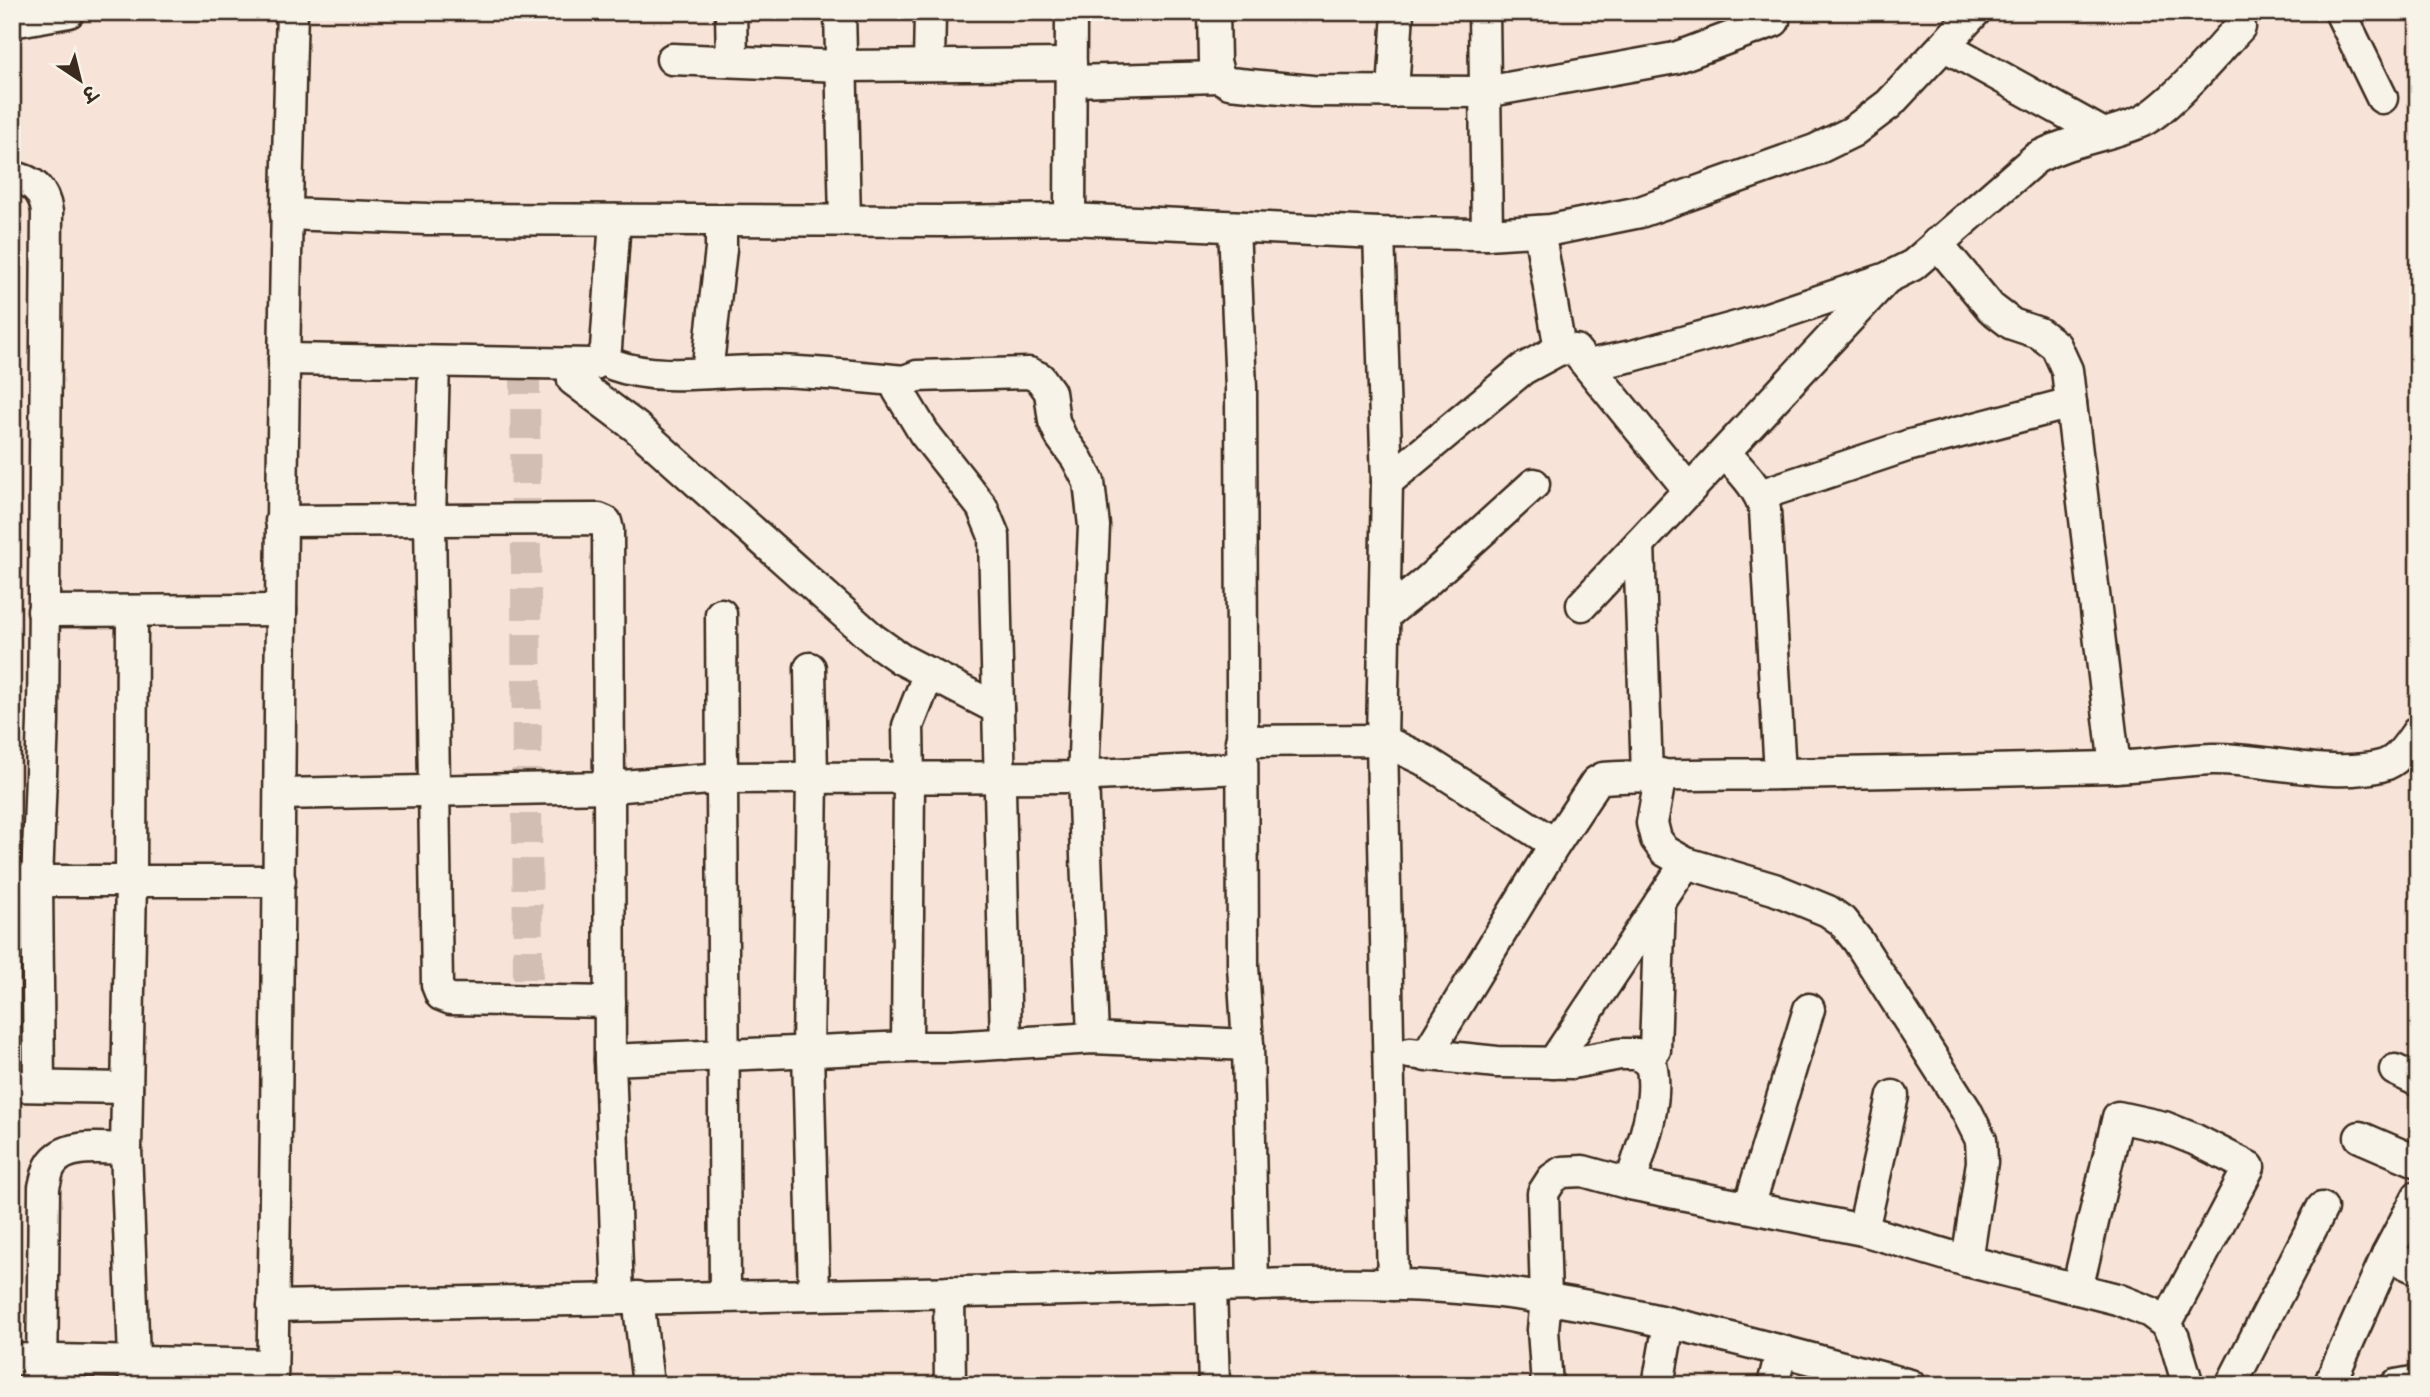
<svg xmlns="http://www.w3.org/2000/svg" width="2430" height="1397" viewBox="0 0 2430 1397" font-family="'Architects Daughter','Playpen Sans Deva',sans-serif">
	<rect width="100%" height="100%" fill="#f8e3d8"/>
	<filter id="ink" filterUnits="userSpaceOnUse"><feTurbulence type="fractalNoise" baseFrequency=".0143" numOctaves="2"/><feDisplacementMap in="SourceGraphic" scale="14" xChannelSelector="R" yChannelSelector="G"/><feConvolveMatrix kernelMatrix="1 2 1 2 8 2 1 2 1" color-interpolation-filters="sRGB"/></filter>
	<g filter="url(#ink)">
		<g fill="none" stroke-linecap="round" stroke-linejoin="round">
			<polyline stroke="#d2beb3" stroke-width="30" stroke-dasharray="30 15" stroke-linecap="butt" points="525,364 528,999"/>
			<g stroke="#3b2a1e" stroke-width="35">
				<g id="minor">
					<polyline points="731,12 732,61"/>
					<polyline points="840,12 845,220"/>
					<polyline points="1214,12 1215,61 1219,77 1229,83 1312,91 1485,92 1675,58 1774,21"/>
					<polyline points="1484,12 1487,234"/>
					<polyline points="2340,12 2382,98"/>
					<polyline points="12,22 69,12"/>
					<polyline points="1945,46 2102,133"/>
					<polyline points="672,59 841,66 1071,64"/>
					<polyline points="929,65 930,12"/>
					<polyline points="1071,81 1219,77"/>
					<polyline points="1393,92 1398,12"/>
					<path d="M12,177C34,180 44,191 47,212L43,721L37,881L39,1086"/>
					<polyline points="286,214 427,219 946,221 1070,219 1379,233 1487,234 1551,230 1640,212 1815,150 1852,132 1889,104 1975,12"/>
					<polyline points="1070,219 1071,12"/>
					<polyline points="1234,227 1241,388 1243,966 1248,1045 1253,1286"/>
					<polyline points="1539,231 1560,349"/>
					<polyline points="1379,233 1387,482 1382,740 1393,1285"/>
					<polyline points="1937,243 1991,308 2012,324 2039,333 2056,346 2067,370 2115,767"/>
					<polyline points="284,359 595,364 602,359 606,348 615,220"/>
					<polyline points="434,362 430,519 437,985 441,995 451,999 610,1002"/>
					<polyline points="572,365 573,380 636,427 873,639 901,659 998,709"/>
					<path d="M614,365C664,383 722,369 775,371C818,372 861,377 904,381"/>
					<path d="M1588,365L1632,356L1762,320L1887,278L1913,265L2036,158C2070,140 2103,137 2138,123C2167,112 2217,51 2240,27"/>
					<polyline points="707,373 721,249 721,220"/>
					<path d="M1725,453C1741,471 1758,486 1765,510L1780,774"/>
					<polyline points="1387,482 1523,369 1560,349 1575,350 1689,490"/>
					<polyline points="1760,495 1907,446 2071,403"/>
					<polyline points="281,521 599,519 606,522 608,530 610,1060 618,1298"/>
					<polyline points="1639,544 1647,775"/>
					<polyline points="1582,605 1884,281"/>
					<polyline points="43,611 281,610"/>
					<polyline points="132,611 131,881 126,1149 135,1385"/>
					<polyline points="721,614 725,1295"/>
					<polyline points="1385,615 1425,583 1534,484"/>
					<polyline points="810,668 812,777 808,1051 814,1293"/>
					<polyline points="1241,741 1382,740 1424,760 1555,844"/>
					<polyline points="1661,774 1652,823 1656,839 1665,851 1686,863 1774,889 1828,911 1842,921 1858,941 1966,1110 1981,1140 1982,1162 1967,1261"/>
					<polyline points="280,794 610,787 722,778 1083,777 1095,775 1241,768"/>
					<polyline points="12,881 280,881"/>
					<polyline points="1006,1044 994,536 982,507 924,433 898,390 904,381 917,376 1029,373 1040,378 1050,392 1054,421 1061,437 1077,459 1089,482 1094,526 1083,777 1093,1038"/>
					<polyline points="907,1047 909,780 908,726 929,673"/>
					<polyline points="1655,1050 1660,902"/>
					<path d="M1410,1053L1497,1062L1572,1063L1620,1054H1638L1651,1064C1660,1100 1641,1149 1630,1184"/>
					<path d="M1426,1056L1555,844L1596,782L1603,778C1663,774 1723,775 1783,774C1893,772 2002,770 2112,767C2145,766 2179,760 2212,759C2266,758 2329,779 2381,766C2398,762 2408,745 2418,731"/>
					<polyline points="610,1060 907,1047 950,1047 1093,1038 1248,1045"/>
					<polyline points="1553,1063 1686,863"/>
					<polyline points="2395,1070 2418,1081"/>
					<polyline points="12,1086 127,1088"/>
					<polyline points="2360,1137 2418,1162"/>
					<polyline points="1749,1207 1809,1009"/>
					<polyline points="1863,1230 1893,1096"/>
					<polyline points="2387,1255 2418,1269"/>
					<polyline points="1211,1288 1214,1385"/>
					<polyline points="2077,1289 2118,1117 2164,1127 2194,1139 2249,1167 2166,1324"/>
					<polyline points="949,1292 950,1385"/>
					<polyline points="638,1297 648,1385"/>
					<path d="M273,1306C538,1300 803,1294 1068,1290C1215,1288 1369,1275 1515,1294C1648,1312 1780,1351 1910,1385"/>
					<polyline points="12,1359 272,1365"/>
					<path d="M42,1385L44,1187C46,1180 47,1171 51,1165C65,1142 104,1149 126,1149"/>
					<path d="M272,1385C281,927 278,470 292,12"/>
					<polyline points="1547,1385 1543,1330 1546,1299 1543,1193 1552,1179 1562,1172 1583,1171 1630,1184 1863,1230 1967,1261 2117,1299 2150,1312 2166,1324 2174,1338 2188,1385"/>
					<polyline points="1658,1385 1669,1323"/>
					<polyline points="1773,1385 1781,1352"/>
					<polyline points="2231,1385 2322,1208"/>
					<polyline points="2329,1385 2387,1255 2418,1196"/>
					<polyline points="2396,1385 2418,1381"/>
				</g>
			</g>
			<use href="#minor" stroke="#f7f3e8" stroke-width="30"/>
		</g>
	</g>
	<rect width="2430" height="1397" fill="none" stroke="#f7f3e8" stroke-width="42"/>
	<rect x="21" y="21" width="2388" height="1355" fill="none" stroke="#3b2a1e" stroke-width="2.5" filter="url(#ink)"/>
	<g transform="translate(80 80) rotate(145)" stroke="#f7f3e8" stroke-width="5" paint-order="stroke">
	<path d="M0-5L12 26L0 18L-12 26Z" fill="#3b2a1e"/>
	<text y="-10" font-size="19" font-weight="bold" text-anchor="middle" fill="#3b2a1e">उ</text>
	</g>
</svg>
